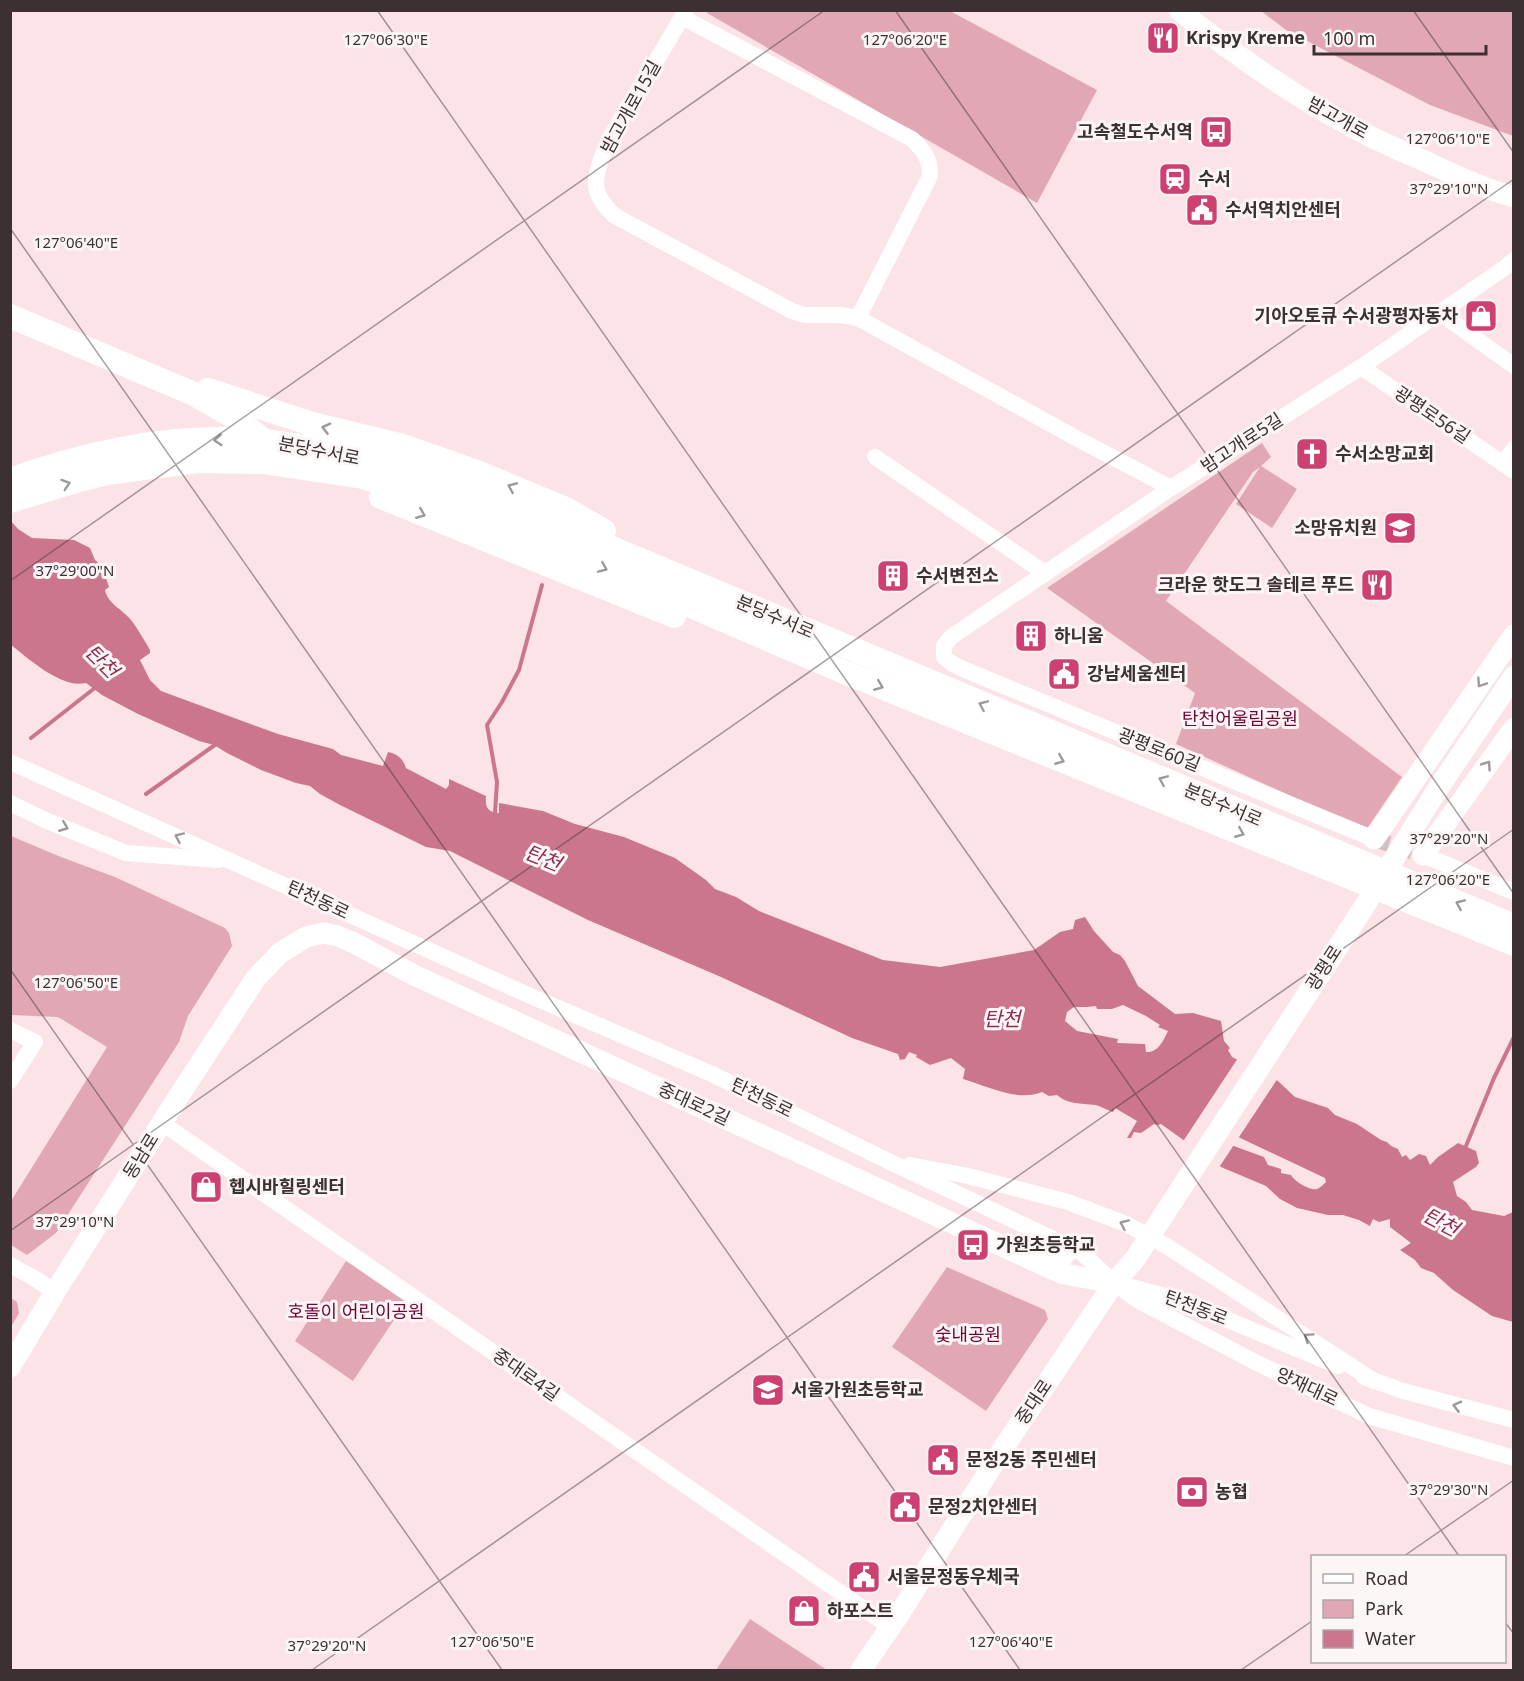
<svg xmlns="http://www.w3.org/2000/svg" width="1524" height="1681" viewBox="0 0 1524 1681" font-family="'Noto Sans','Noto Sans KR',sans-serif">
	<rect width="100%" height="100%" fill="#fce3e8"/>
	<g fill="#e2a7b5">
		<polygon points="708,10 950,11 1097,90 1037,203 707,13"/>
		<polygon points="1261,11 1513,11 1513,136 1430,105 1286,30"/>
		<polygon points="1262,443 1271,457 1261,466 1297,489 1272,528 1236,504 1260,467 1253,472 1166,601 1402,777 1366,830 1176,744 1195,693 1047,588"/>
		<polygon points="11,836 61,857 115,877 225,928 229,933 232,946 188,1016 179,1042 56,1233 27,1255 11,1245 11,1201 107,1047 58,1017 11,1015"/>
		<polygon points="346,1261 406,1302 353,1381 295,1341"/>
		<polygon points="947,1267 1045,1310 1048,1319 986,1411 892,1347"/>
		<polygon points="11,1298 17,1302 19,1313 11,1327"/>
		<polygon points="750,1619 827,1670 716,1670"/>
	</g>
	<path fill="#cc768d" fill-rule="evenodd" d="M10,520L18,529L32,538L74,540L90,548L95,560L102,566L109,587L105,590C108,604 122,609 131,620C138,629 144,640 150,650V653L140,660L150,680L161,691L278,734L333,749L341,755L383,766L388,752C398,754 403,759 406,768L446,789L449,785V779L486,796C485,807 487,812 499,813V803L543,811L575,824L624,837L675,858L706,880L715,889L736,897L759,911L883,960L940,967L1034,950L1060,932L1073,929L1075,920L1085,917L1094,931L1113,952L1120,955L1125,961L1138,986L1175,1014L1193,1013L1221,1021L1224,1041L1230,1048L1228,1050L1232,1057L1278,1081L1295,1097L1328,1108L1335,1115L1357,1124L1381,1140L1387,1142L1391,1146L1398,1149L1402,1157L1406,1155L1410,1160L1419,1154L1426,1156L1430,1165L1438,1157L1458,1143L1476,1151L1479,1163L1476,1167L1453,1182L1457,1196L1466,1202L1472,1210L1504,1216L1513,1212V1322L1492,1316L1453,1290L1434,1273L1421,1268L1415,1260L1400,1250L1411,1243L1390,1227V1219L1379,1222L1373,1219L1370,1226L1359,1220L1343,1215H1328L1297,1208L1280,1199L1266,1186L1221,1167L1161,1124L1158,1125L1154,1124L1141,1133L1134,1132L1131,1138H1127L1137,1121L1115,1108L1113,1112C1107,1110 1101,1106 1095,1105C1080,1103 1069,1105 1057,1095L1049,1096L1042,1092C1017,1102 987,1086 963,1079L965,1069L951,1058L930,1065L916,1057L917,1055L909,1052L905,1059L900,1060L898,1054L852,1038L721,977L588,920L450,851L426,847L340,805L320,794L310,786L296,783L261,770L227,753L214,745L199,741L138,714L102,695L86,683C62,689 29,659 11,645ZM1123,1005L1146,1016L1160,1025L1158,1027L1168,1031C1163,1041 1158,1053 1146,1052L1145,1044L1117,1043L1118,1039L1077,1031L1065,1021L1067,1012L1074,1007H1087L1096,1006L1097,1009H1112ZM1236,1136L1325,1178L1326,1182C1324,1184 1320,1188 1317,1189C1310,1191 1294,1181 1291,1175L1281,1173V1169L1268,1165L1264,1157L1231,1145Z"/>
	<polygon fill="#fce3e8" points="1238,1058 1278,1078 1218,1169 1182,1143"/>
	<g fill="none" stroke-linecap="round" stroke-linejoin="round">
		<g stroke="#cc768d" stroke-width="4">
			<polyline points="31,738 96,687"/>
			<polyline points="146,794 219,742"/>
			<polyline points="495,813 497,782 487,725 502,702 519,670 542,585"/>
			<polyline points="1466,1146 1494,1078 1514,1037"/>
		</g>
		<polyline stroke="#d6bfc4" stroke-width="16" stroke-dasharray="16 8" stroke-linecap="butt" points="1374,839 1423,855"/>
		<g stroke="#fff" stroke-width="16">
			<path d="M682,17L912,139C925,152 930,158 930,176L858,318L841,315H804L792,311L615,216C606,208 597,197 596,185C595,156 625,113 640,88C654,65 668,41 682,17L686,10"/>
			<polyline points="1440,313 1514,366"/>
			<polyline points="858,318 1076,438 1171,488"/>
			<polyline points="1361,367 1514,471"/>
			<polyline points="875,457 1045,573"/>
			<polyline points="1503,464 1514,448"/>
			<polyline points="10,762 526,994 712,1074 888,1161 1081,1252 1114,1283 1139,1301 1255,1362 1369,1416 1514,1458"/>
			<polyline points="10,803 45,820 126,853 219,860"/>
			<polyline points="1374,839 963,669 951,663 944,657 944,646 951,637 1171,488 1361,367 1503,269 1514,260"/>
			<polyline points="1423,855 1514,892"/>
			<polyline points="10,1030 35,1042 10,1081"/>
			<polyline points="162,1123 890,1627"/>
			<polyline points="910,1165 968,1176 1068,1202 1126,1224 1165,1245 1374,1381"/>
			<polyline points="10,1265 34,1278 55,1292"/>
			<polyline points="1124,1285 1180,1300 1338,1366"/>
			<polyline points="1364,1377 1403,1391 1514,1420"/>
		</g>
		<g stroke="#fff" stroke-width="21">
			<path d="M1179,10C1235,55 1294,97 1358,130C1378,141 1399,150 1420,159C1451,173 1481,188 1514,197"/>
			<polyline points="1374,839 1514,635"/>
			<polyline points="1423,855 1514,728"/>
			<polyline points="1052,1269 1071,1247"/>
			<polyline points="10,1367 55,1292 173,1105 256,978 280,953 306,937 323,933 338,936 354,943 416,976 1052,1269 1064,1274 1114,1283"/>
			<polyline points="861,1670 900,1613 1002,1450 1114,1283 1135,1259 1362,910 1439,787 1514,676"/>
		</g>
		<g stroke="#fff" stroke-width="24">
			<polyline points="10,316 194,394 229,414 266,442"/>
			<polyline points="208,390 312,424 403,446 477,472 566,509 604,531"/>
			<path d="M10,480C82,454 161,437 238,439C272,440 308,447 341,454C378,463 415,472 451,484C487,496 522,512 557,525L1514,926"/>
			<polyline points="381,497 674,616"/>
			<polyline points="10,501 76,481 107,473 197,461 263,462 363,477 446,503 549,545 842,671 1514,944"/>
		</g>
	</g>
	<defs><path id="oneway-chevron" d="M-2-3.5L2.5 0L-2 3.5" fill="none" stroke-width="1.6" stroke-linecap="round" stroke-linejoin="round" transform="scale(1.5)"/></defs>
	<g stroke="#9e9899">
		<use href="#oneway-chevron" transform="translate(326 428) rotate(-166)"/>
		<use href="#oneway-chevron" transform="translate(218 440) rotate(177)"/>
		<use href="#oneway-chevron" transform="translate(66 484) rotate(-18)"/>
		<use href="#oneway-chevron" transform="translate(512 487) rotate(-157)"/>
		<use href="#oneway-chevron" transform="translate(421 514) rotate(22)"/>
		<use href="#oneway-chevron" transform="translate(603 568) rotate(23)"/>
		<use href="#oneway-chevron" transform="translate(1481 683) rotate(124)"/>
		<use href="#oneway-chevron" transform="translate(879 686) rotate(22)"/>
		<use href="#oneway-chevron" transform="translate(983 705) rotate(-157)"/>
		<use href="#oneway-chevron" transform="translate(1060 760) rotate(22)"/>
		<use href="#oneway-chevron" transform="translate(1487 765) rotate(-55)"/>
		<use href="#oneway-chevron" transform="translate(1163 780) rotate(-157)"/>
		<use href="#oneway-chevron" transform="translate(64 827) rotate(22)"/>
		<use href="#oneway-chevron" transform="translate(1240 833) rotate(22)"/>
		<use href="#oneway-chevron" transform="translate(179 837) rotate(-156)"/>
		<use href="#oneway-chevron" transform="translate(1460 904) rotate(-157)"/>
		<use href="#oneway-chevron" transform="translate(1124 1224) rotate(-156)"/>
		<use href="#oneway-chevron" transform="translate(1308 1337) rotate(-146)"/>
		<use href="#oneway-chevron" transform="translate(1457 1406) rotate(-166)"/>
	</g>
	<path fill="none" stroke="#3c3033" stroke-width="1.5" stroke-opacity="0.45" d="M377,10L1459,1556M895,10L1514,894M1413,10L1514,153M10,228L1020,1670M10,581L825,10M10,969L502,1670M10,1231L1514,179M1404,1556L1514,1480M1504,1621L1514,1634M312,1670L1514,829M1241,1670L1312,1621"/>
	<defs>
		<g id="restaurant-square" transform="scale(1.725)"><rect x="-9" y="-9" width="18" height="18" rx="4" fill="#cd4071" stroke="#fcf6f7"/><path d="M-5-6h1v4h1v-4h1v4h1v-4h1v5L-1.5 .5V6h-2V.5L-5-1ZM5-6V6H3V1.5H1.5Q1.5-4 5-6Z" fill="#fff"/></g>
		<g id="bus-square" transform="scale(1.725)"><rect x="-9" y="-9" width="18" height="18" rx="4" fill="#cd4071" stroke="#fcf6f7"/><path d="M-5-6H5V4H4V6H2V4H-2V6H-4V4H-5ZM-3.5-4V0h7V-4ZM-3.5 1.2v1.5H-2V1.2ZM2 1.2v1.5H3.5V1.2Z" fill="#fff"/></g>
		<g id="station-square" transform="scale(1.725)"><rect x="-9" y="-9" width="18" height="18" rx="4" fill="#cd4071" stroke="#fcf6f7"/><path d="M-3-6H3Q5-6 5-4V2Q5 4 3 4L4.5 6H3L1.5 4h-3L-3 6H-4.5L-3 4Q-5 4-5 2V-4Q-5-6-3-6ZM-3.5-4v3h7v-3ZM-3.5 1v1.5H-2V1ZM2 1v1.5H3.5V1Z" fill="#fff"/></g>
		<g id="civic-square" transform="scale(1.725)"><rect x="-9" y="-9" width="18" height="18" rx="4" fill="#cd4071" stroke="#fcf6f7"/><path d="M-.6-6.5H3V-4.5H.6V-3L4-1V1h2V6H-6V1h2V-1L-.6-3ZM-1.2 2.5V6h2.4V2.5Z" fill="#fff"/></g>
		<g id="shop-square" transform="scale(1.725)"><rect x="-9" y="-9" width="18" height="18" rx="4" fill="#cd4071" stroke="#fcf6f7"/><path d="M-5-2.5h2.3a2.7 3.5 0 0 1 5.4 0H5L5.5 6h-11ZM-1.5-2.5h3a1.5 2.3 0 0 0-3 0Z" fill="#fff"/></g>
		<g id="church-square" transform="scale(1.725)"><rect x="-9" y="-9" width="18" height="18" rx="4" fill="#cd4071" stroke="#fcf6f7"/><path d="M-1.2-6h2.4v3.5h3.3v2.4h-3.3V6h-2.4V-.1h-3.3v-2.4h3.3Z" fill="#fff"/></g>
		<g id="school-square" transform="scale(1.725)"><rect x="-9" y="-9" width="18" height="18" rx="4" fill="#cd4071" stroke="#fcf6f7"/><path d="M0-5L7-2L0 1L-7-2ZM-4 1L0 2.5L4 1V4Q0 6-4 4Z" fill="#fff"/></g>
		<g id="building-square" transform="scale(1.725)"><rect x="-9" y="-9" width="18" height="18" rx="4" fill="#cd4071" stroke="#fcf6f7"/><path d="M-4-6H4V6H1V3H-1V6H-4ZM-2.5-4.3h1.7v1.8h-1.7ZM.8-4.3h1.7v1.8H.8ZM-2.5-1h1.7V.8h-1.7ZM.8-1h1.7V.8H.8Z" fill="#fff"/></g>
		<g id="bank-square" transform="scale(1.725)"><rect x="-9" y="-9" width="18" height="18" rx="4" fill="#cd4071" stroke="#fcf6f7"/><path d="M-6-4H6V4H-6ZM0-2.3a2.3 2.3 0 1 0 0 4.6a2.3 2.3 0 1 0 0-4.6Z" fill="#fff"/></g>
	</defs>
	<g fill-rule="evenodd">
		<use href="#restaurant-square" x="1163" y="38"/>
		<use href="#bus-square" x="1216" y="132"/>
		<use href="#station-square" x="1175" y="179"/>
		<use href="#civic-square" x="1202" y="210"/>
		<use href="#shop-square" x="1481" y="316"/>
		<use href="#church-square" x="1312" y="454"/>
		<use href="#school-square" x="1400" y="528"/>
		<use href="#building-square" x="893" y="576"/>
		<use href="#restaurant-square" x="1377" y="585"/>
		<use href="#building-square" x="1031" y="636"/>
		<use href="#civic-square" x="1064" y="674"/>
		<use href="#shop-square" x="206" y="1187"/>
		<use href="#bus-square" x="973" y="1245"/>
		<use href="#school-square" x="768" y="1390"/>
		<use href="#civic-square" x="943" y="1460"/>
		<use href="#bank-square" x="1192" y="1492"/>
		<use href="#civic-square" x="905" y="1507"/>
		<use href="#civic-square" x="864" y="1577"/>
		<use href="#shop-square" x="804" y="1611"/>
	</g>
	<g text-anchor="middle" stroke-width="6" stroke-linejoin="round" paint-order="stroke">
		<g font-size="18" font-weight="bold" fill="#3c3033" stroke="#fcf6f7" text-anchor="start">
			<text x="1186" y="44">Krispy Kreme</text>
			<text x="1193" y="138" text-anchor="end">고속철도수서역</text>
			<text x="1198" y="185">수서</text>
			<text x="1225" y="216">수서역치안센터</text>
			<text x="1458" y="322" text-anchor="end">기아오토큐 수서광평자동차</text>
			<text x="1335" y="460">수서소망교회</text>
			<text x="1377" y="534" text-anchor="end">소망유치원</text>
			<text x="916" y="582">수서변전소</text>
			<text x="1354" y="591" text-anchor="end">크라운 핫도그 솔테르 푸드</text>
			<text x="1054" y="642">하니움</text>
			<text x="1087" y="680">강남세움센터</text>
			<text x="229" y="1193">헵시바힐링센터</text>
			<text x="996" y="1251">가원초등학교</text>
			<text x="791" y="1396">서울가원초등학교</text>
			<text x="966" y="1466">문정2동 주민센터</text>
			<text x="1215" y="1498">농협</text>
			<text x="928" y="1513">문정2치안센터</text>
			<text x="887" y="1583">서울문정동우체국</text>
			<text x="827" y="1617">하포스트</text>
		</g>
		<g font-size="18" fill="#3c3033" stroke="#fcf6f7">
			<text transform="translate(631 107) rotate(-61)" y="6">밤고개로15길</text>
			<text transform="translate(1338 118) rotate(29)" y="6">밤고개로</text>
			<text transform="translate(1432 415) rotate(34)" y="6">광평로56길</text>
			<text transform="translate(1242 443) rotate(-33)" y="6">밤고개로5길</text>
			<text transform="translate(319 451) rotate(11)" y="6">분당수서로</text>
			<text transform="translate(775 617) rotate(23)" y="6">분당수서로</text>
			<text transform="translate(1159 750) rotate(22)" y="6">광평로60길</text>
			<text transform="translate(1223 805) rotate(23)" y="6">분당수서로</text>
			<text transform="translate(318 900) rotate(25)" y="6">탄천동로</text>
			<text transform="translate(1324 968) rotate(-57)" y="6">광평로</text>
			<text transform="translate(762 1098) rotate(26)" y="6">탄천동로</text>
			<text transform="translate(694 1104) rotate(25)" y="6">중대로2길</text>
			<text transform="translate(141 1156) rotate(-58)" y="6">동남로</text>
			<text transform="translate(1196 1308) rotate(21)" y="6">탄천동로</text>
			<text transform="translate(526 1375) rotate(35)" y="6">중대로4길</text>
			<text transform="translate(1307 1387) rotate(25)" y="6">양재대로</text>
			<text transform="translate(1034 1402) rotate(-56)" y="6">중대로</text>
		</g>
		<g font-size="18" fill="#720435" stroke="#fcf6f7">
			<text x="1240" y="725">탄천어울림공원</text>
			<text x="356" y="1318">호돌이 어린이공원</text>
			<text x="968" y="1341">숯내공원</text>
		</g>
		<g font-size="20" font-style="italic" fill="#922a4e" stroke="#fcf6f7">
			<text transform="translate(102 661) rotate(45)" y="7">탄천</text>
			<text transform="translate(543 858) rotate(22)" y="7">탄천</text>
			<text x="1002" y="1026">탄천</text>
			<text transform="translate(1441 1222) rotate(28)" y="7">탄천</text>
		</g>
	</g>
	<g font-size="15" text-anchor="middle" fill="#3c3033" stroke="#fcf6f7" stroke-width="6" stroke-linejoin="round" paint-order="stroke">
		<text x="386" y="45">127°06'30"E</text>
		<text x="905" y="45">127°06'20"E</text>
		<text x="1448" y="144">127°06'10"E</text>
		<text x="1449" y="194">37°29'10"N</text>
		<text x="76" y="248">127°06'40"E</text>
		<text x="75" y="576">37°29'00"N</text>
		<text x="1449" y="844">37°29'20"N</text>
		<text x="1448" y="885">127°06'20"E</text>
		<text x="76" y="988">127°06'50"E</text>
		<text x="75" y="1227">37°29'10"N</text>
		<text x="1449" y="1495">37°29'30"N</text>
		<text x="492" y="1647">127°06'50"E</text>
		<text x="1011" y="1647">127°06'40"E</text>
		<text x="327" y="1651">37°29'20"N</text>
	</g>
	<rect width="1524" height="1681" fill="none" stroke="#3c3033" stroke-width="24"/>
	<rect x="1311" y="1555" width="195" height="108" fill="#fcf6f7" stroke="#afa7a9" stroke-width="1.5"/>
	<rect x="1323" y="1574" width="30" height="9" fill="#ffffff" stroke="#afa7a9" stroke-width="1.5"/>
	<text x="1365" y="1585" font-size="18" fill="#3c3033">Road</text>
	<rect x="1323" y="1600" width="30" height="18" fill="#e2a7b5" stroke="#afa7a9" stroke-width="1.5"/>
	<text x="1365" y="1615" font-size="18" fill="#3c3033">Park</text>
	<rect x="1323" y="1630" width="30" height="18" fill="#cc768d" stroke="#afa7a9" stroke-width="1.5"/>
	<text x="1365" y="1645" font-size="18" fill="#3c3033">Water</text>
	<path d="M1314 45v9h172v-9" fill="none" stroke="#3c3033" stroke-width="3"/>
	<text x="1323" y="45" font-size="18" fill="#3c3033" stroke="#fcf6f7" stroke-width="4.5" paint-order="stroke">100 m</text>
</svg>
